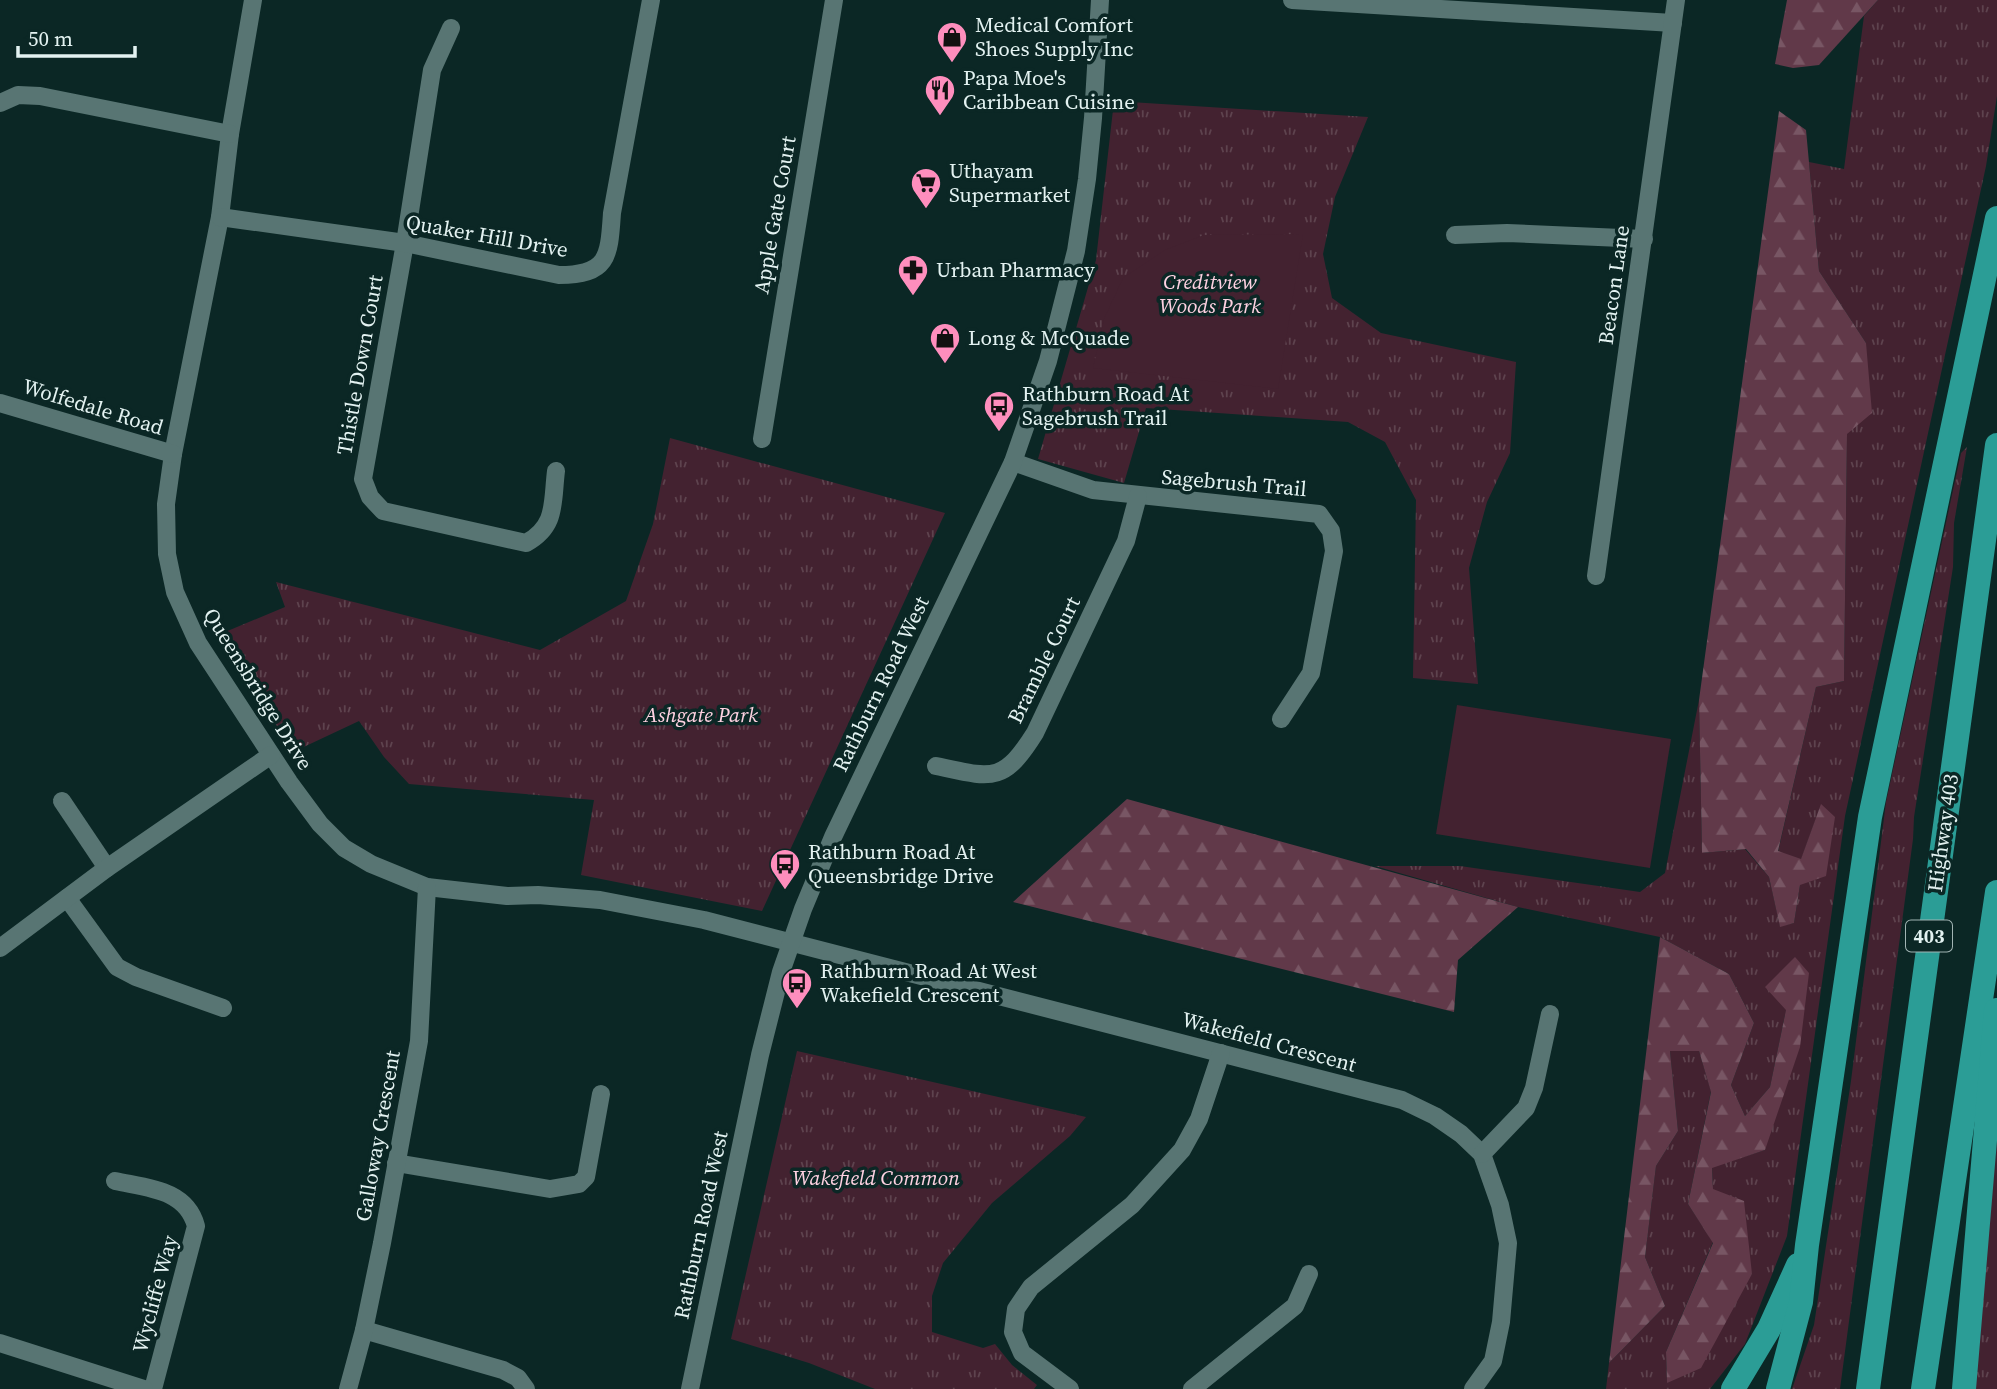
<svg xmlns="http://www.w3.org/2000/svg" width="1997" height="1389" viewBox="0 0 1997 1389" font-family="'Source Serif 4',serif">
	<defs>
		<pattern id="grass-tufts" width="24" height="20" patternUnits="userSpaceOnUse" patternTransform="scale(1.75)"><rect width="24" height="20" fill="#432230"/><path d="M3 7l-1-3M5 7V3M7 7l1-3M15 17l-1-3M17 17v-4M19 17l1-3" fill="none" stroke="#5e434e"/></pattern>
		<pattern id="forest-firs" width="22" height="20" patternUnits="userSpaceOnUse" patternTransform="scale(1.75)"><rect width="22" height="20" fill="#613949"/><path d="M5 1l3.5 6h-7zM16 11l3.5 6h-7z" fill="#785664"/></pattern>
	</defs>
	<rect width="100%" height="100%" fill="#0b2725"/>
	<g fill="url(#grass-tufts)">
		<polygon points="1878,0 1997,0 1997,96 1986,166 1845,816 1787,1236 1745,1344 1710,1389 1606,1389 1609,1363 1665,1306 1645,1257 1656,1166 1678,1131 1670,1051 1699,1051 1711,1091 1688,1204 1713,1242 1666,1352 1667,1383 1752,1274 1713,1189 1712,1167 1765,1150 1786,1010 1770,1087 1745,1116 1731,1085 1754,1023 1729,974 1660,937 1518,907 1375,866 1460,866 1640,892 1665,873 1699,700 1702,853 1745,849 1769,877 1780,926 1794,923 1800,885 1821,805 1801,860 1778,852 1816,687 1844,681 1847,434 1866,343 1819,271 1809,162 1844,169 1864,16"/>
		<polygon points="1114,101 1368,117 1335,197 1323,254 1332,298 1381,333 1516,362 1510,453 1487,502 1469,568 1478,684 1413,678 1416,500 1385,442 1348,422 1146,408 1124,483 1038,459 1096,260"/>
		<polygon points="670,438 945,513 762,911 581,875 594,800 409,784 384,757 359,721 293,752 218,635 285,607 276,582 540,650 626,601 653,524"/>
		<polygon points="1967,447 1954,523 1953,567 1914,817 1913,839 1840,1389 1792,1389 1814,1325 1851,1081 1886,802 1961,453"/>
		<polygon points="797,1051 1086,1117 1070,1136 992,1203 943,1263 932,1296 932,1332 983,1348 995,1344 1012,1365 1037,1385 1034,1389 875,1389 809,1363 731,1339"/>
		<polygon points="1997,1135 1997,1389 1975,1389"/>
	</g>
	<g fill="url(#forest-firs)">
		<polygon points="1787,0 1878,0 1819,65 1793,68 1775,64"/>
		<polygon points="1779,111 1806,130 1819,271 1866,343 1872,413 1847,434 1844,681 1816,687 1778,851 1801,859 1821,804 1835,817 1826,876 1800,885 1794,923 1780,927 1769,877 1746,849 1702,853 1699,700"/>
		<polygon points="1127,799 1518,907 1458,960 1454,1012 1013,902"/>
		<polygon points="1660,937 1729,974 1754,1023 1731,1085 1745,1116 1770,1087 1786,1010 1765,987 1795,957 1809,973 1800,1047 1765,1150 1712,1168 1713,1189 1744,1201 1752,1274 1701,1368 1667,1383 1666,1352 1713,1243 1688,1204 1711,1092 1699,1051 1670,1051 1678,1131 1656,1166 1645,1257 1665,1306 1609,1363"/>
	</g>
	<g fill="#432230">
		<polygon points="1303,234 1278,389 1093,368 1104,319 1123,278 1165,250 1204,235"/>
		<polygon points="1457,705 1671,739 1650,868 1436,834"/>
	</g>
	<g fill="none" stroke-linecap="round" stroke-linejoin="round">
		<g stroke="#587573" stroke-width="18">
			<polyline points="253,0 230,134 220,217 173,454 166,504 167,554 175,592 198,643 289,782 320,824 344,848 371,864 427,887 507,896 538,895 600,900 704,920 1402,1100 1435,1116 1461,1134 1482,1154 1500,1205 1508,1243 1501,1322 1493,1361 1473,1389"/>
			<polyline points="1292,0 1673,23"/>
			<path d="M451,28L432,70L405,243L363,479L370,497L383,511L526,543C557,526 552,503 556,471"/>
			<polyline points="0,103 18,95 40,96 230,134"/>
			<path d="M220,217L405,243L559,275C609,275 609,256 612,213L651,0"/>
			<polyline points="1455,235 1507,233 1644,239"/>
			<polyline points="0,403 173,454"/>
			<polyline points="762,439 834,0"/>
			<polyline points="1013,462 1093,490 1319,514 1331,531 1334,551 1311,673 1281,719"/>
			<polyline points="1596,576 1676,0"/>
			<path d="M936,766C992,778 1003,784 1035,733L1126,541L1138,496"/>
			<polyline points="62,801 107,868"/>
			<polyline points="67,898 117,967 136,977 223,1008"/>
			<polyline points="0,948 107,868 271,755"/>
			<polyline points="1482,1154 1526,1108 1534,1088 1550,1014"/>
			<polyline points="396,1163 550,1189 579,1184 586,1177 601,1094"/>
			<path d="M115,1181C147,1188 186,1189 196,1226L153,1389"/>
			<polyline points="364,1330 503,1370 518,1378 526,1389"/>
			<polyline points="0,1343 144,1389"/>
			<polyline points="348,1389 364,1330 382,1243 419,1041 427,887"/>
			<polyline points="690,1389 760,1055 781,972 803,909 833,837 1013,462 1048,361 1076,251 1087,179 1093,118 1100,0"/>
			<polyline points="1070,1389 1022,1353 1013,1332 1016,1309 1031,1287 1132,1205 1182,1150 1199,1119 1221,1053"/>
			<polyline points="1192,1389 1295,1306 1309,1274"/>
		</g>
		<g stroke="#2b9d96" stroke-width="24">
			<polyline points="1733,1389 1769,1329 1798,1265"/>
			<polyline points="1778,1389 1801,1302 1807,1245 1870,817 1997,218"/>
			<polyline points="1868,1389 1997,445"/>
			<polyline points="1923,1389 1997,892"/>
			<polyline points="1964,1389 1996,1010"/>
		</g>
	</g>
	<defs>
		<g id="shop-pin" transform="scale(1.575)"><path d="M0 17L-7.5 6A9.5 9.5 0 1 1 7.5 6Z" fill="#fe8ebd" stroke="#0b2725"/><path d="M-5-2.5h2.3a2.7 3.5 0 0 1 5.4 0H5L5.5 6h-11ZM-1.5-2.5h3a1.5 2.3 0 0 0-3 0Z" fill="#111"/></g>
		<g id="restaurant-pin" transform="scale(1.575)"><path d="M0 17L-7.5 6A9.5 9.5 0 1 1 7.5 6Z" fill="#fe8ebd" stroke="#0b2725"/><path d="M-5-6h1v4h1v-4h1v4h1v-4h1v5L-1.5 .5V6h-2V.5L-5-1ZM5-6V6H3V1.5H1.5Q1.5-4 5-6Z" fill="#111"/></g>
		<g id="supermarket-pin" transform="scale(1.575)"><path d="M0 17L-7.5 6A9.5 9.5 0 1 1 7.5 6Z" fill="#fe8ebd" stroke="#0b2725"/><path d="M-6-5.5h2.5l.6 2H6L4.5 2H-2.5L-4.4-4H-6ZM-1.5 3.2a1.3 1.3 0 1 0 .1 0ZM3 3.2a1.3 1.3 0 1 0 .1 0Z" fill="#111"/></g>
		<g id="pharmacy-pin" transform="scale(1.575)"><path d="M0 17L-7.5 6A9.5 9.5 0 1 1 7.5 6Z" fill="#fe8ebd" stroke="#0b2725"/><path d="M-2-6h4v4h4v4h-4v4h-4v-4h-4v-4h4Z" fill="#111"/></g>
		<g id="bus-pin" transform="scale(1.575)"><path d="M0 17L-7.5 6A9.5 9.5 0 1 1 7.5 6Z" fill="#fe8ebd" stroke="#0b2725"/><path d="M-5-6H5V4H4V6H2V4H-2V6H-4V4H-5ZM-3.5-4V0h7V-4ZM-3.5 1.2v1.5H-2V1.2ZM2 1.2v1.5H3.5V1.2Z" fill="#111"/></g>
	</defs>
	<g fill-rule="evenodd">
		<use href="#shop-pin" x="952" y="37"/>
		<use href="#restaurant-pin" x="940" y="90"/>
		<use href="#supermarket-pin" x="926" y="183"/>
		<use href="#pharmacy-pin" x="913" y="270"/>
		<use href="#shop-pin" x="945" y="338"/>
		<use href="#bus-pin" x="999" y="406"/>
		<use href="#bus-pin" x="785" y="864"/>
		<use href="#bus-pin" x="797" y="983"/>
	</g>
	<g text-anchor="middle" stroke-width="7" stroke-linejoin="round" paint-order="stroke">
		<rect fill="#0b2725" stroke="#a2b5b4" stroke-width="2" x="1906" y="920.5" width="46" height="31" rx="5"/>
		<g font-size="19" font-weight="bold" fill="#e3f2f1">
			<text x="1929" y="943">403</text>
		</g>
		<g font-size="21" fill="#e3f2f1" stroke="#0b2725" text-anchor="start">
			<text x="975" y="32">Medical Comfort<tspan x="975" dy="24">Shoes Supply Inc</tspan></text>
			<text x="963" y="85">Papa Moe's<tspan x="963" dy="24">Caribbean Cuisine</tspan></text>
			<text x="949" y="178">Uthayam<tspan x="949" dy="24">Supermarket</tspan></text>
			<text x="936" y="277">Urban Pharmacy</text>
			<text x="968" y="345">Long &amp; McQuade</text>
			<text x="1022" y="401">Rathburn Road At<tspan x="1022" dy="24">Sagebrush Trail</tspan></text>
			<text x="808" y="859">Rathburn Road At<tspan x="808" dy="24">Queensbridge Drive</tspan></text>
			<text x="820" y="978">Rathburn Road At West<tspan x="820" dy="24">Wakefield Crescent</tspan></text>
		</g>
		<g font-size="21" fill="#e3f2f1" stroke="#0b2725">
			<text transform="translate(775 215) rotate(-80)" y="7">Apple Gate Court</text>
			<text transform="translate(487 236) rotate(10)" y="7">Quaker Hill Drive</text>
			<text transform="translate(1614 285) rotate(-82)" y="7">Beacon Lane</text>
			<text transform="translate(360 365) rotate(-80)" y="7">Thistle Down Court</text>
			<text transform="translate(93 407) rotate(17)" y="7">Wolfedale Road</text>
			<text transform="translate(1234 483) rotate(5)" y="7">Sagebrush Trail</text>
			<text transform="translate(1044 660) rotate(-64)" y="7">Bramble Court</text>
			<text transform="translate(881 684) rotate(-64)" y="7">Rathburn Road West</text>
			<text transform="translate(258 689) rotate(58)" y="7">Queensbridge Drive</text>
			<text transform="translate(1943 833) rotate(-82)" y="7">Highway 403</text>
			<text transform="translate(1269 1042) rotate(15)" y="7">Wakefield Crescent</text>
			<text transform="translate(378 1136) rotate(-80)" y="7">Galloway Crescent</text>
			<text transform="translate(701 1225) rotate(-78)" y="7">Rathburn Road West</text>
			<text transform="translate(155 1294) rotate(-75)" y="7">Wycliffe Way</text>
		</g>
		<g font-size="21" font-style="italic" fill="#ffd2e2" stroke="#0b2725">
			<text x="1210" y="289">Creditview<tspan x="1210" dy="24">Woods Park</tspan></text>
			<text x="701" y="722">Ashgate Park</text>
			<text x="876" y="1185">Wakefield Common</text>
		</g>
	</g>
	<path d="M18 46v10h117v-10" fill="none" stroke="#e3f2f1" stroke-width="3.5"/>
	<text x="28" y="46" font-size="21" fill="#e3f2f1" stroke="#0b2725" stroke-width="5" paint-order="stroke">50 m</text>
</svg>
